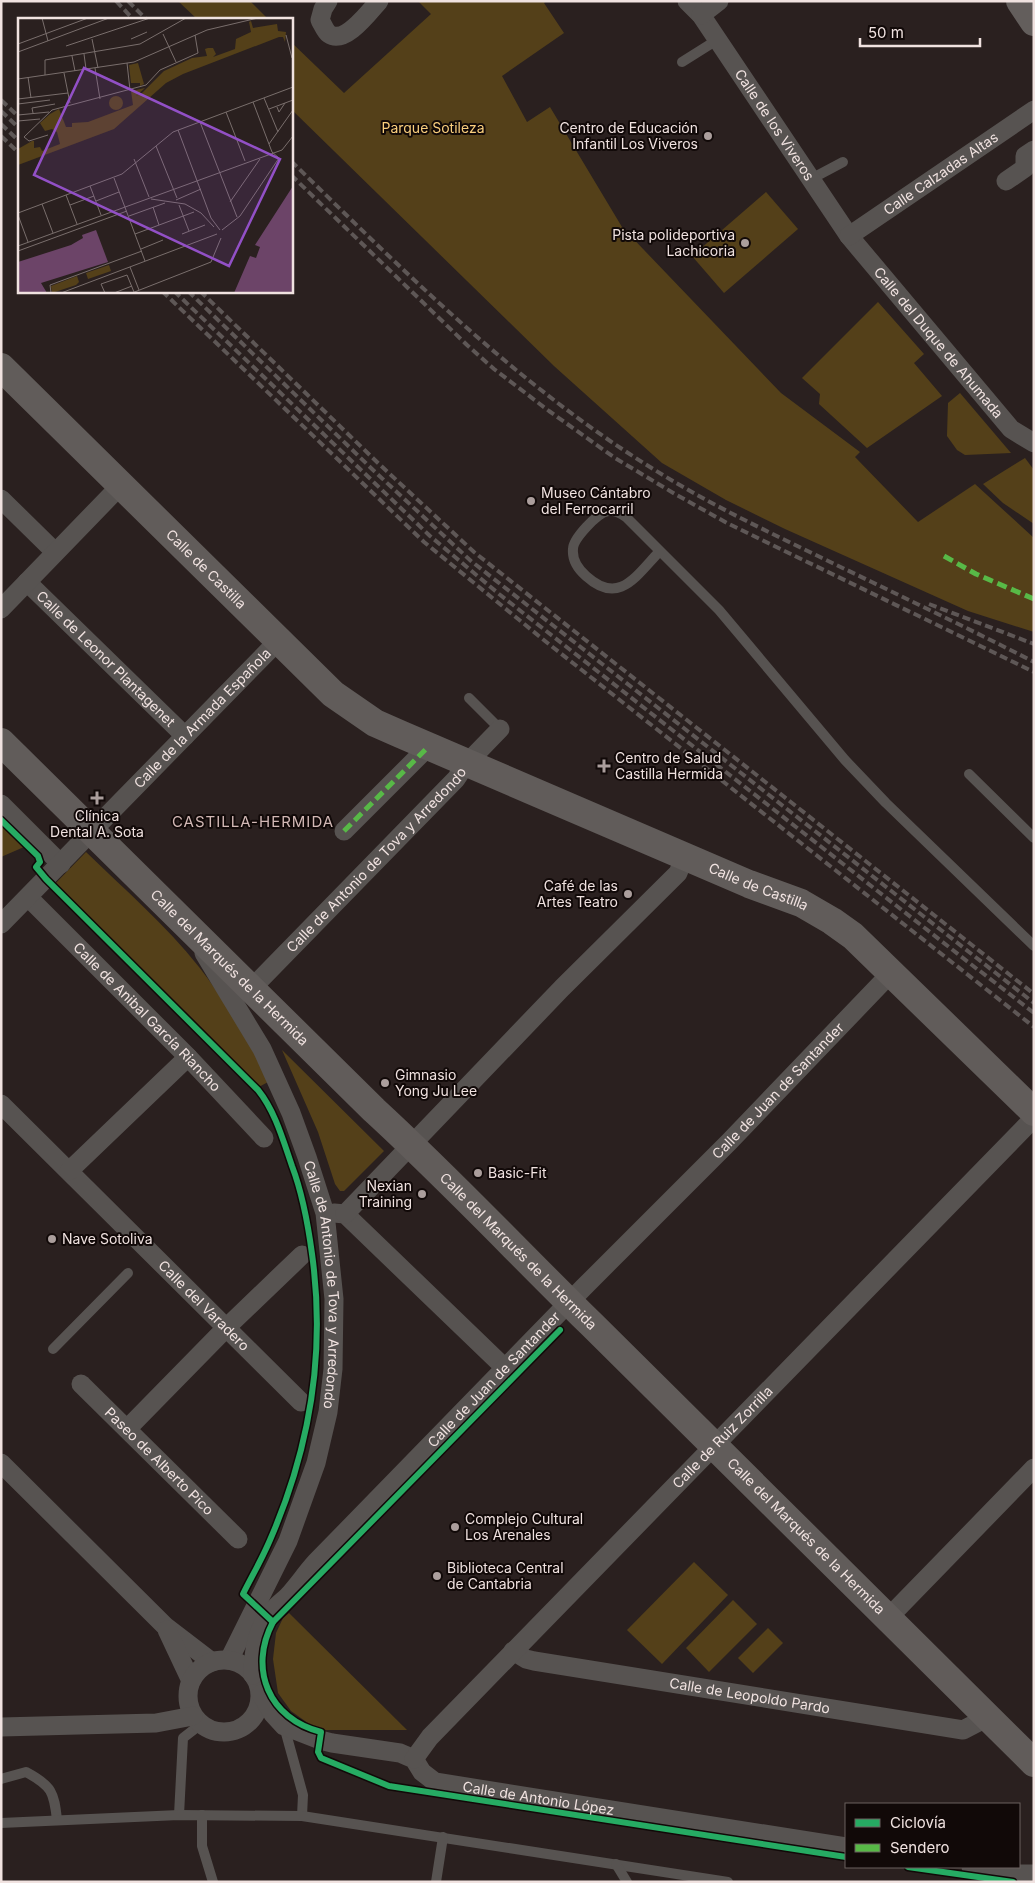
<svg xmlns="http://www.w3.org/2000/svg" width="1035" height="1883" viewBox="0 0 1035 1883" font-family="Inter,sans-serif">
	<rect width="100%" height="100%" fill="#2a201f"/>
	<g fill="#544019">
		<polygon points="178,1 250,1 268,19 197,19"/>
		<polygon points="418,1 546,1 544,3 564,33 502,76 527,122 550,107 622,227 781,393 860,452 855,457 918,522 975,484 1034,538 1034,632 968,611 785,529 726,500 662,463 554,366 291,109 291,42 344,93 431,14"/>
		<polygon points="766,192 798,229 724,293 692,256"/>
		<polygon points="878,302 924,354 914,363 942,396 867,448 819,404 820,394 802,378"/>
		<polygon points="960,393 1011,453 965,455 957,450 947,436 948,403"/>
		<polygon points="1025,458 1034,470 1034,524 1003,503 983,484"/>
		<polygon points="1,824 24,847 1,857"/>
		<path d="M86,852C124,889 166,925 199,967C227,1002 248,1043 270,1081L253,1090L51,888Z"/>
		<polygon points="282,1050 384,1151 344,1191 340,1191 335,1184 318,1132"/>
		<polygon points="694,1562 728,1595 662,1664 627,1630"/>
		<polygon points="733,1600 757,1624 709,1672 686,1648"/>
		<polygon points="289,1613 407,1730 326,1730 312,1726 291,1711 278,1693 273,1659 276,1633 283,1618"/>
		<polygon points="768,1628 783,1643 753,1673 738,1658"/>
	</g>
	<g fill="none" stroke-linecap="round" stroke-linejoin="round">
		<g stroke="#575351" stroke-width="10">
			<polyline points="682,62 717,40"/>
			<polyline points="811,179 843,162"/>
			<path d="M659,552C636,576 619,606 586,576C578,569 572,560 573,549C573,539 597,513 608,511C615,510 620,513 626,517L719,610L845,760L886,803L1034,946"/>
			<polyline points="469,698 500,729"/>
			<polyline points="969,774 1034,838"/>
			<polyline points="53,1349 128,1273"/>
			<polyline points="284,1726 303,1795 302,1816"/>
			<path d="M1,1779L26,1772C52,1786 54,1792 57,1820"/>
			<polyline points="179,1815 183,1738 201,1724"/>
			<polyline points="202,1815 202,1846 213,1882"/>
			<polyline points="1,1823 179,1815 302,1816 728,1882"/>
			<polyline points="616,1864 627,1882"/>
			<polyline points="436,1882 443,1837"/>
		</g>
		<g stroke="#575351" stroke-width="19">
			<path d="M328,1L323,9L320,20C323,25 325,31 329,34C345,45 369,12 379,1"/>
			<path id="s1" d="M687,1L701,15L849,236L1011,429L1034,443"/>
			<polyline points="701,15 719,1"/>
			<polyline points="1006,181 1025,168 1025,156 1034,150"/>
			<path id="s2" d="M849,236L1034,110"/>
			<polyline points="1,499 55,552"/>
			<path id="s3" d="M27,582L185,736"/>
			<polyline points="1,609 120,486"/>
			<polyline points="1,804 61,864"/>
			<polyline points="344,831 428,747"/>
			<path id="s4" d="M28,897L188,1057L264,1138"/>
			<path id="s5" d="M1,924L278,641"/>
			<path id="s6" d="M204,953L262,1049L291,1113L307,1157L325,1213L334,1299L333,1369L328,1412L316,1463L288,1541L229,1660"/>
			<path id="s7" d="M251,989L456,779L466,764L500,729"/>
			<path id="s8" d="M1,1104L301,1402"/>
			<polyline points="69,1171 188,1057"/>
			<polyline points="334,1213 345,1214 505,1368"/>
			<polyline points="345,1214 562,988 678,873 685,856"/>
			<path id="s9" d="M81,1384L238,1539"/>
			<polyline points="127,1429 227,1327 302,1255"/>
			<polyline points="1,1463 165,1626 212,1662"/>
			<polyline points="889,1617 1034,1468"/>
			<polyline points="167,1630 191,1681"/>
			<path id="s10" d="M513,1651L526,1659L534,1661L963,1730L988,1717"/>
			<circle cx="224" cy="1696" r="36"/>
			<path id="s11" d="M253,1675C253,1652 257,1626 274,1609C278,1604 284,1600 288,1596C298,1585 306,1573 316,1562L584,1287L729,1142L891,973"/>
			<path id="s12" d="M261,1694L273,1714L284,1726L320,1740L332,1743L400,1753L414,1759L422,1772L435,1782L846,1847"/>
			<polyline points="1,1727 156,1723 193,1716"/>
			<path id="s13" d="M414,1759L430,1737L1034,1118"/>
			<polyline points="971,1867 1017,1874 1034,1874"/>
		</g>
		<polyline stroke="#635e5c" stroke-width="28" points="1020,1 1034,22"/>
		<g stroke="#615c5a" stroke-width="28">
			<path id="s14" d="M1,367L333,694L375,723L400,734L749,884L801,903L832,921L853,936L1034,1112"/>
			<path id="s15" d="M1,742L374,1110C446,1176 513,1247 583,1316C734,1464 884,1613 1034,1763"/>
		</g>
		<g stroke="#5e5756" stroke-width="4" stroke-dasharray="8 4" stroke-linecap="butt">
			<polyline points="116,1 133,19"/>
			<polyline points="128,1 146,19"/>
			<polyline points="1,100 19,117"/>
			<polyline points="1,111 19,128"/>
			<polyline points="1,124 19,141"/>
			<polyline points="1,136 19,153"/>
			<path d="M291,161C415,282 533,401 685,488C728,513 773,534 818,556C890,591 962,625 1034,662"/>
			<polyline points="291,175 467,345 494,369 549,411 615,458 675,494 727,523 1034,672"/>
			<polyline points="162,291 424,542 545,641 1034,1027"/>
			<polyline points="174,291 430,536 499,594 977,969"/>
			<polyline points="188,291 372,469 471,561 1034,1003"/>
			<polyline points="200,291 378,463 474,552 1034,994"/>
			<polyline points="929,604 1034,644"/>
			<polyline points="980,971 1034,1013"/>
		</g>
		<g stroke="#58b947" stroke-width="5" stroke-dasharray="10 5" stroke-linecap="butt">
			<polyline points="944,556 976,574 1034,599"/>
			<polyline points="344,831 428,747"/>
		</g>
		<g stroke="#110908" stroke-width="9">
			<g id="cycleway">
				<path d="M1,820L38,856L40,862L36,867L46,879L258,1090C275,1111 283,1140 292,1166C303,1195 308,1224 312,1254C326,1354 310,1448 270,1540C262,1559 252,1576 243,1594L273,1622"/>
				<path d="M560,1330L273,1622C248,1669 269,1719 321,1732L318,1752L321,1758L389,1786L846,1857"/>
				<polyline points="908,1867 1013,1882"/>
			</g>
		</g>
		<use href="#cycleway" stroke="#26ab63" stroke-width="6"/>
	</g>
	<g fill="#ab9e9c" stroke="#110908" stroke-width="2">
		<circle cx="708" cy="136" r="5"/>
		<circle cx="745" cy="243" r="5"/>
		<circle cx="531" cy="501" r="5"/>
		<path d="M601.5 758.5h5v5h5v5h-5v5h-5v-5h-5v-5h5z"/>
		<path d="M94.5 790.5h5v5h5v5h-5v5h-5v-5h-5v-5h5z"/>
		<circle cx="628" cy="894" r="5"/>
		<circle cx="385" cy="1083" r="5"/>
		<circle cx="478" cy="1173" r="5"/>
		<circle cx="422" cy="1194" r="5"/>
		<circle cx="52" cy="1239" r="5"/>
		<circle cx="455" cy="1527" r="5"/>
		<circle cx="437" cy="1576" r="5"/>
	</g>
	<g text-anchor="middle" stroke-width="4" stroke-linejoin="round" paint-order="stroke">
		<g font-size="14" fill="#f0e2e0" stroke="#110908">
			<text dy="5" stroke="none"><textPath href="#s1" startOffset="152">Calle de los Viveros</textPath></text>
			<text dy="5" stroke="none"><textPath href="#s2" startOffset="111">Calle Calzadas Altas</textPath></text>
			<text dy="5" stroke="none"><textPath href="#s1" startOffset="425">Calle del Duque de Ahumada</textPath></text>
			<text dy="5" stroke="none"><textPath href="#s14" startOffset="288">Calle de Castilla</textPath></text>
			<text dy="5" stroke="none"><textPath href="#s3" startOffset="110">Calle de Leonor Plantagenet</textPath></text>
			<text dy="5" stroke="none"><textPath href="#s5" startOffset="288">Calle de la Armada Española</textPath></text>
			<text dy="5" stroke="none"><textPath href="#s7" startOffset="180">Calle de Antonio de Tova y Arredondo</textPath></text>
			<text dy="5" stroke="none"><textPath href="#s14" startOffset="934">Calle de Castilla</textPath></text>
			<text dy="5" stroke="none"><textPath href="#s15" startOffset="321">Calle del Marqués de la Hermida</textPath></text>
			<text dy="5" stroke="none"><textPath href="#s4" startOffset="169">Calle de Anibal García Riancho</textPath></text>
			<text dy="5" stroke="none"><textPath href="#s11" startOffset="794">Calle de Juan de Santander</textPath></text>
			<text dy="5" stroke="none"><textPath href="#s15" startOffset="726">Calle del Marqués de la Hermida</textPath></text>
			<text dy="5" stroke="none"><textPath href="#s6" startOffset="359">Calle de Antonio de Tova y Arredondo</textPath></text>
			<text dy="5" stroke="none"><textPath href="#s8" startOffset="286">Calle del Varadero</textPath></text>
			<text dy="5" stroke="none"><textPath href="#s11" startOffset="389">Calle de Juan de Santander</textPath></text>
			<text dy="5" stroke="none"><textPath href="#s13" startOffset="446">Calle de Ruiz Zorrilla</textPath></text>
			<text dy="5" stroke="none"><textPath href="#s9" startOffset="110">Paseo de Alberto Pico</textPath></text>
			<text dy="5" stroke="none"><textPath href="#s15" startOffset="1131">Calle del Marqués de la Hermida</textPath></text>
			<text dy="5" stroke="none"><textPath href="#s10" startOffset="242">Calle de Leopoldo Pardo</textPath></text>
			<text dy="5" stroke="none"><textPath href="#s12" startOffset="311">Calle de Antonio López</textPath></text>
		</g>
		<g font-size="14" fill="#f9ce7d" stroke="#110908">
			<text x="433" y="133">Parque Sotileza</text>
		</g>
		<g font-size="14" fill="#f0e2e0" stroke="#110908" text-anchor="start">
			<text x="698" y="133" text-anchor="end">Centro de Educación<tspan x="698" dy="16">Infantil Los Viveros</tspan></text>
			<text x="735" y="240" text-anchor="end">Pista polideportiva<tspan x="735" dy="16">Lachicoria</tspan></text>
			<text x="541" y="498">Museo Cántabro<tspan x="541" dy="16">del Ferrocarril</tspan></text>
			<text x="615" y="763">Centro de Salud<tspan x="615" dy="16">Castilla Hermida</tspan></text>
			<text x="97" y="821" text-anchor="middle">Clínica<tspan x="97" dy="16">Dental A. Sota</tspan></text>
			<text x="618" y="891" text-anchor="end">Café de las<tspan x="618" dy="16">Artes Teatro</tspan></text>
			<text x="395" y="1080">Gimnasio<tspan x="395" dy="16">Yong Ju Lee</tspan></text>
			<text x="488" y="1178">Basic-Fit</text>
			<text x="412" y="1191" text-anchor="end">Nexian<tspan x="412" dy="16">Training</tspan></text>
			<text x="62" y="1244">Nave Sotoliva</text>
			<text x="465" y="1524">Complejo Cultural<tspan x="465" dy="16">Los Arenales</tspan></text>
			<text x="447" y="1573">Biblioteca Central<tspan x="447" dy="16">de Cantabria</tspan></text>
		</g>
		<g font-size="15" letter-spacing="1" fill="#d2b8b5" stroke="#110908">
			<text x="253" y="827">CASTILLA-HERMIDA</text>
		</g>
	</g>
	<g transform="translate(18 18)">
		<rect width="275" height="275" fill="#2a201f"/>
		<path d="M233,3L235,10L259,6L260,13L268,14L267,24L265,19H261L165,56L148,65L96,111L0,147V131L14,123H16V130L22,129L24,133L42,126L39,114L34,111L27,113L22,105L32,96L41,91L48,109H54V105L70,104L115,87L113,73L127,70L118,78L124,75L146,53L174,40L189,38L187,31L190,30H195L198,36L195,39L217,31L218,21L233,14L231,4ZM120,45L126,66L122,68V65H113L111,47ZM91 85a7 7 0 1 1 14 0a7 7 0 1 1-14 0ZM91,247L93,253L70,261L68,255ZM59,258L61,264L58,267L34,275L33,268Z" fill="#544019"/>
		<path d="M275,168V275H216L232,238L238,240L242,229L237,227ZM78,212L90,244L23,265L29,275H0V244L53,227L65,220L64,217Z" fill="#6c4468"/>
		<path fill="none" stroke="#796e6c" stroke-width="1" d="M24,0L30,23M145,16L158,44M268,17L274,40M74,21L80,50M113,21L129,14M0,26L70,0M48,28L132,0M0,34L91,0M66,36L68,51M54,38L57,53M109,45L112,72M77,50L82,81M46,55L52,85M27,57V42L122,26L168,0M10,59L13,80M0,61L116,44L189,12L240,0M246,80L260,114M0,81L50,75M0,86L32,82M259,89L261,94L267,85M251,91L275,82M208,94L227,143M15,95L14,90L37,86M0,97L31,94M0,103L22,101M182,104L219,199M160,112L193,200L202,212M30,117L11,123L6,119L34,92L128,67L142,52L180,35L177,17M251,126L275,92M138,128L159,180M116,141L131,179M96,160L127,243M72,168L83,197M48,177L59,206M133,181L167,186L183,195L196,209M158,182L183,171M78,183L101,174M212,184L242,141M24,186L35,215M52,187L76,178M161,187L171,213M135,189L141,207M0,195L104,156L155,114L275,69M0,197L10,224M111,198L147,185M204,212L222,198L261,140L254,134L235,84M117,216L176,194M164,216L187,207M0,228L264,132L275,118M123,231L145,222M0,233L109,193M112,249L121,272M33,275L32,267L124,233M43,275L199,216M87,275L83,266L109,257L116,274M96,275L114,268M114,275L193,244L203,220"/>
		<path fill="#9250c6" fill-opacity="0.15" stroke="#9250c6" stroke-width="2.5" d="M66,50L262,141L211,248L16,157Z"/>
		<rect width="275" height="275" fill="none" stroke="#f0e2e0" stroke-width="2.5"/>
	</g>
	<rect width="1035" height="1883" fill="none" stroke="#f0e2e0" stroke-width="5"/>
	<rect x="845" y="1803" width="175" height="65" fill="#110908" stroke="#6a605e"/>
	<rect x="855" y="1819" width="25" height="8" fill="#26ab63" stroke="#6a605e"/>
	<text x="890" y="1828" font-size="15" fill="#f0e2e0">Ciclovía</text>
	<rect x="855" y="1844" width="25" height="8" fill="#58b947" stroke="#6a605e"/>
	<text x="890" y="1853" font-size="15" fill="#f0e2e0">Sendero</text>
	<path d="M860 38v8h120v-8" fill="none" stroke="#f0e2e0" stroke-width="2.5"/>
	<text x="868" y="38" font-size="15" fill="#f0e2e0" stroke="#110908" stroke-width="4" paint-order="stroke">50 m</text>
</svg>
